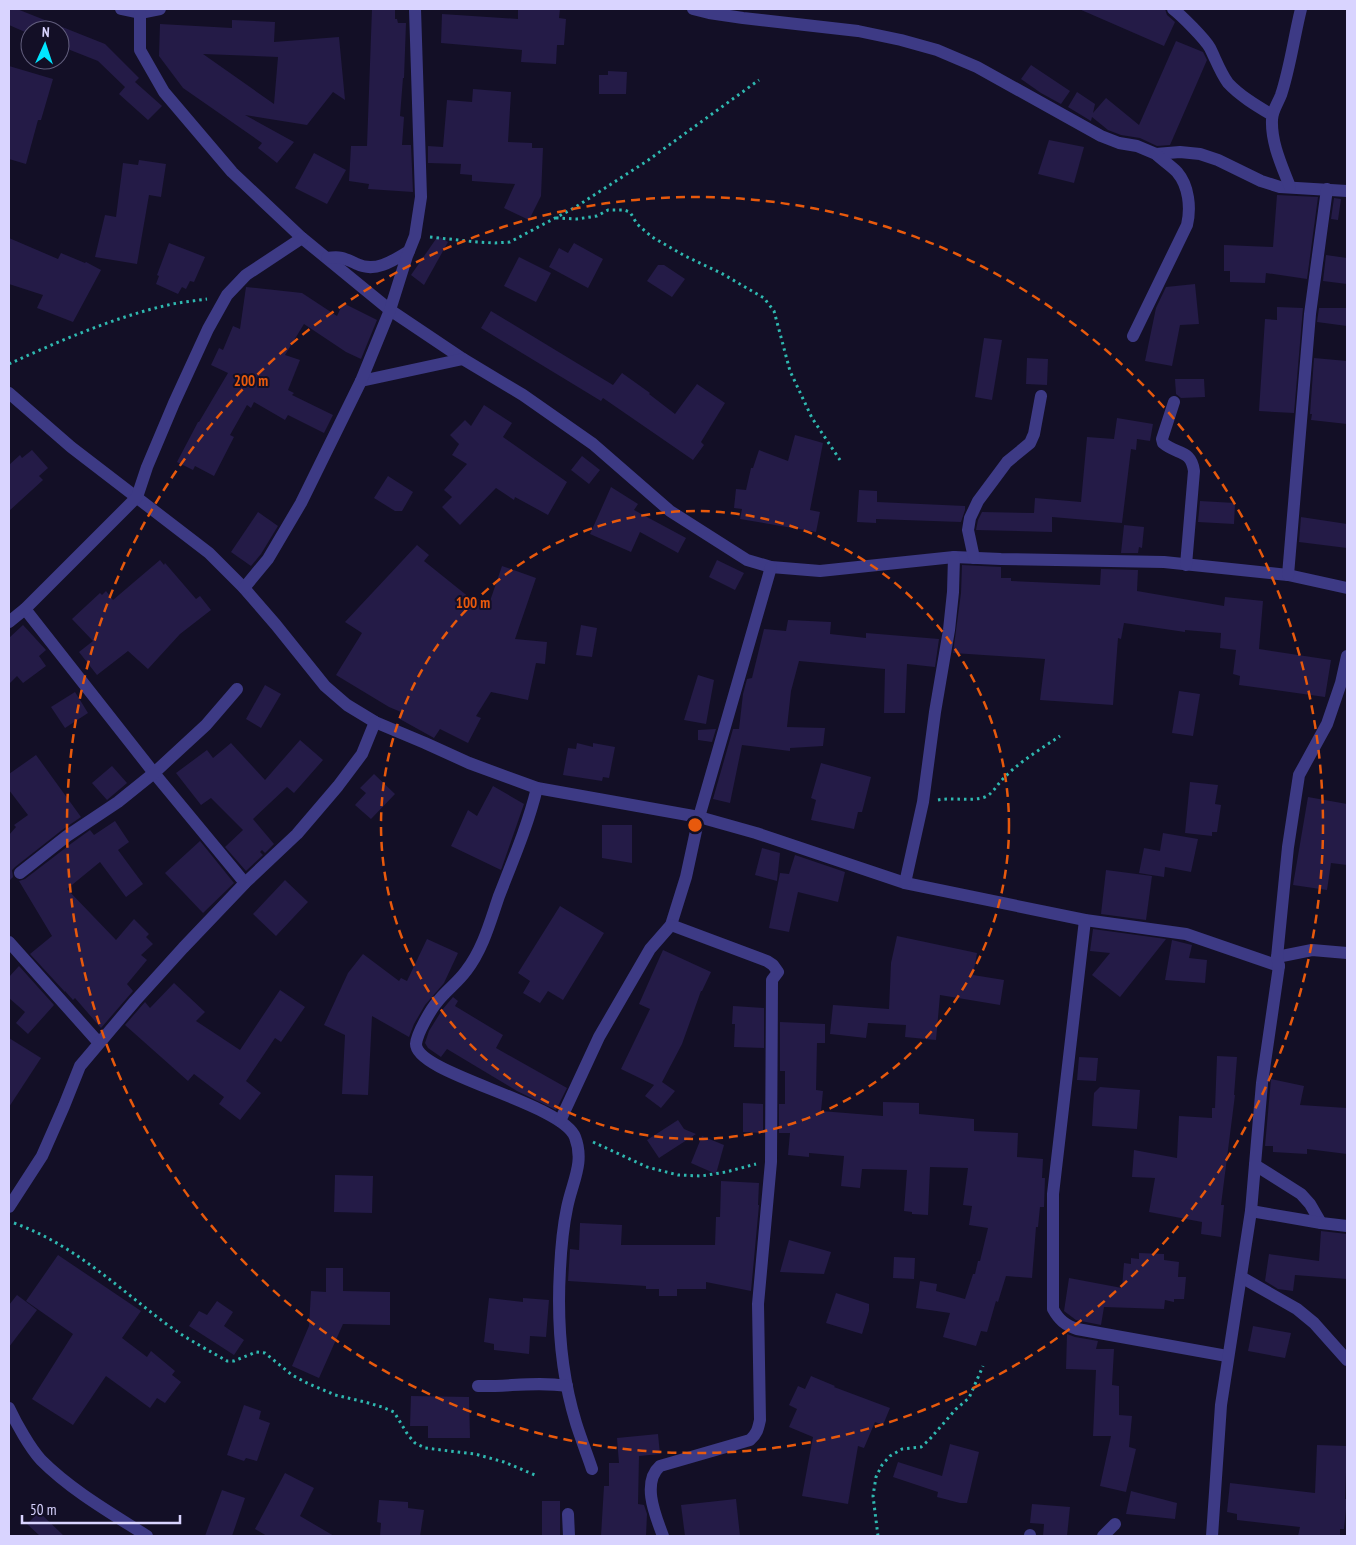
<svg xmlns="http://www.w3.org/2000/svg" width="1356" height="1545" viewBox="0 0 1356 1545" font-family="'PT Sans Narrow',sans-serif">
	<rect width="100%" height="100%" fill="#130f26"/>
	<g fill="#241b47" fill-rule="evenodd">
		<polygon points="9,9 17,9 105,44 139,78 135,82 162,106 148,120 119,94 125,87 98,61 60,46 60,30 30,30 30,34 25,32 9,25"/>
		<polygon points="372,9 395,9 395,19 397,19 398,23 406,23 404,78 403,78 400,116 404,117 402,145 411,145 413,192 368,189 369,184 349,181 351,146 367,146"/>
		<polygon points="518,9 560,9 559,18 566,19 564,45 557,45 556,64 521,62 522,50 441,43 442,14 518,19"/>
		<polygon points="1079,9 1165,9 1167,15 1175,22 1164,46"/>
		<path d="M232,20L275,22L274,42L339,37L345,100L333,92L307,125L245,115L294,142L277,163L258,148L262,143L183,88L159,56L160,24L232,28ZM203,54L278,57L274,104Z"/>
		<polygon points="1176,41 1203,52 1207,60 1170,145 1157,146 1140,138 1121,135 1108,130 1092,117 1091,121 1068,107 1077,92 1095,104 1093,113 1106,98 1139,125"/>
		<polygon points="1031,65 1070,91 1061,104 1041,93 1021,79"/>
		<polygon points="9,66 53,79 41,120 38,120 26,164 9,159"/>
		<polygon points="608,71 627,72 626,94 599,94 599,75 608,75"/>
		<polygon points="473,89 511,92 508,142 532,143 532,148 543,148 541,196 529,220 504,208 515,184 472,181 472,175 460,174 461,164 428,163 428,146 443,147 447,100 472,102"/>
		<polygon points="1049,140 1084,147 1074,183 1038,174"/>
		<polygon points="314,153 346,170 327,204 295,188"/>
		<polygon points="139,160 166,164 161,197 149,195 137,264 95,257 105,215 116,217 123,163 138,165"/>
		<polygon points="1277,195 1318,197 1307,279 1266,273 1265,283 1230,282 1230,271 1224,271 1224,245 1273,247"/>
		<polygon points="1334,198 1341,199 1338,220 1331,219"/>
		<polygon points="438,236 448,242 424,285 411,275"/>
		<polygon points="9,238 58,259 61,253 85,263 86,262 101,270 73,322 37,308 43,295 9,284"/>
		<polygon points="169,243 205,257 194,282 190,281 186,289 182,287 178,294 156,284 159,276 157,275"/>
		<polygon points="574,243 603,259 588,288 549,267 559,248 568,253"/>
		<polygon points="1326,255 1347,258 1347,284 1323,281"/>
		<polygon points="519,257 551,273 536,302 504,286"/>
		<polygon points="658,265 664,265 685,279 672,297 647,281"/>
		<polygon points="1195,284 1199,324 1180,325 1172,366 1145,361 1156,308 1166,287"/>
		<polygon points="246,287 302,293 337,316 343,303 377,320 361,359 346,352 304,324 285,355 300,360 288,390 294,393 292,395 333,415 324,433 288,415 285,420 254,402 251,408 247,405 230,435 234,437 214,476 195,466 193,470 177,462 198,422 199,422 228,373 211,365 219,348 223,350 233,326 240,329"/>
		<polygon points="1277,307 1303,308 1294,413 1259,411 1265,319 1277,320"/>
		<polygon points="1319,308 1347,308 1347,326 1317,322"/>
		<polygon points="491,311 613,385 622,373 650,393 649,394 675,414 697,384 725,403 701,442 704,445 693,460 603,398 601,401 481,328"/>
		<polygon points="984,338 1002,340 992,400 975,397"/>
		<polygon points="1027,358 1048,359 1047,385 1026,384"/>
		<polygon points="1314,358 1347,361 1347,424 1311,420 1312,414 1310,414"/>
		<polygon points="1175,379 1204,379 1205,397 1181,398 1176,394"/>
		<polygon points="484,405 512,423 503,437 567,482 548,515 515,497 514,500 496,488 460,525 442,507 452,497 444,490 467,464 452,455 459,444 450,435 465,420 471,426"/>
		<polygon points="1117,418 1153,424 1150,441 1137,439 1136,450 1131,449 1122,523 1052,517 1052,532 976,530 978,520 982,512 1034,513 1035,498 1081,502 1087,437 1114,439"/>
		<polygon points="795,435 823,443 810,510 820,512 816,532 740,519 742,509 734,508 736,489 746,490 751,468 753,468 759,450 788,461"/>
		<polygon points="32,450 48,468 39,476 43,480 9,511 9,465 20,455 22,458"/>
		<polygon points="582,456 600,470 589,484 571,470"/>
		<polygon points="388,476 413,492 402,511 395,511 374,498"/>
		<polygon points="611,487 638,504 634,510 686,538 678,553 640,532 631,552 590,534"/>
		<polygon points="859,490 877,491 877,502 965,506 965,510 961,522 876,519 876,523 857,522"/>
		<polygon points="1200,501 1235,503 1234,524 1198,522"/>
		<polygon points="258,512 278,526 261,554 251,566 231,552"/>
		<polygon points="1301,517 1347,524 1347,548 1299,542"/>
		<polygon points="1124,525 1144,527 1142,548 1139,547 1138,553 1121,553"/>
		<polygon points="417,545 429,555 424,561 480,606 482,599 490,601 502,566 536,578 515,639 547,642 545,664 536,663 528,700 491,692 476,716 481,718 468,743 440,729 434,738 398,718 401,712 389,707 336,675 362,633 345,622"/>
		<polygon points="160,560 164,565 165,563 196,599 200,596 211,610 180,634 148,669 128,651 97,675 79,652 93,641 72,619 100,593 102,595 106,591 113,600"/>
		<polygon points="717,560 744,573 735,590 709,577"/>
		<polygon points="962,565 1001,567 1001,578 1011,578 1011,581 1100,585 1101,569 1138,570 1137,591 1224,606 1225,597 1263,601 1259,649 1331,660 1325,697 1239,685 1240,676 1233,674 1236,650 1220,648 1221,633 1185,630 1185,632 1124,623 1121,639 1118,638 1113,705 1040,700 1045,659 953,653 961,593"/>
		<polygon points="788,620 831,622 830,634 866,638 866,633 939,639 935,667 907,664 905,713 884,713 885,669 799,661 791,691 787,727 825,728 823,746 790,748 790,751 742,745 730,803 713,799 733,729 739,729 743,694 747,679 752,678 764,629 786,631"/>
		<polygon points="23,625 46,650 39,656 46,666 23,683 17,676 9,684 9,638"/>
		<polygon points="581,625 597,628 592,657 576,655"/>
		<polygon points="698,675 714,680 706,724 684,720"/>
		<polygon points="265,685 281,694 261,728 246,719"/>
		<polygon points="1179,691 1200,694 1193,736 1172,733"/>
		<polygon points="75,692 88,713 65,728 51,707"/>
		<polygon points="716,729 712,742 698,740 698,730"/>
		<polygon points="300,740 323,760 294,793 287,787 253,819 274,844 265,853 262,850 260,852 263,855 246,871 225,847 243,830 211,798 201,805 176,773 207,750 213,758 231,743 265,780"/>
		<polygon points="577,743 593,747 593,743 615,747 609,778 603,777 602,781 563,775 568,748 576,749"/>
		<polygon points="36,755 81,817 62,830 15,867 12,870 13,877 9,881 9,835 16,827 14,825 28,815 9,790 9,774"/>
		<polygon points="821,763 871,777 862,812 858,812 854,829 811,820 816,800 811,798"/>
		<polygon points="112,766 127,783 107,800 92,783"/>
		<polygon points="374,774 395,794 371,819 355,805 366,793 360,788"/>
		<polygon points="1190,782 1218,785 1215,804 1221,805 1217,832 1212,832 1212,836 1185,833"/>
		<polygon points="493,786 524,804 501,870 451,846 468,810 477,816"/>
		<polygon points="1308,797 1347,804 1347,865 1331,863 1327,890 1293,885"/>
		<polygon points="115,821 129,842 118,850 143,884 126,897 100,862 67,889 116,940 134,919 149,934 146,937 153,944 141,955 147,960 127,984 133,991 101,1028 75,998 73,1000 65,991 65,992 30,954 52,936 19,881 25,879 72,843 90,830 94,835"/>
		<polygon points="602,825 632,825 632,863 602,858"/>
		<polygon points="1163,833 1198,839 1191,872 1165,867 1164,877 1139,873 1144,848 1160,851"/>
		<polygon points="200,841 234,883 203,913 165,873"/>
		<polygon points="762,848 780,853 777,881 755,875"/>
		<polygon points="795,855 845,872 838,902 798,892 789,932 769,928 780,873 789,874"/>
		<polygon points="1106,870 1152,876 1146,920 1101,914"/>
		<polygon points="285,880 308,902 276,936 253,914"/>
		<polygon points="560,906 604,933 563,1000 548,991 540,1003 523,993 530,981 518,973"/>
		<polygon points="1093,929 1166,939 1120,997 1092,975 1110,953 1090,951"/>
		<polygon points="897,936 977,953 973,975 1004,980 1000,1005 940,995 936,1040 905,1037 906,1025 868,1023 866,1038 830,1034 833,1005 889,1009 891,963"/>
		<polygon points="427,939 458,953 444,983 425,1005 414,1024 409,1037 372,1016 368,1095 342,1094 345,1035 324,1025 348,973 363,954 399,981 401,978 407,981"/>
		<polygon points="1172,940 1192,945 1189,958 1207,960 1205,983 1165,980"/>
		<polygon points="663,950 711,972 702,991 701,991 682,1044 662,1082 675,1091 661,1108 645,1096 654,1085 621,1069 650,1009 639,1004"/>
		<polygon points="19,966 54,1005 28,1034 16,1023 25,1012 9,998 9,977"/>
		<polygon points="174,983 205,1012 196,1021 240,1050 280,990 305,1007 281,1042 275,1038 246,1081 261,1093 240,1120 219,1104 224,1097 194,1074 188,1081 125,1025 145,1002 150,1008"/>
		<polygon points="453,997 458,1001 455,1006 503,1035 496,1048 567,1088 556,1110 517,1091 447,1049 441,1057 428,1048 425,1043 429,1031 442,1010"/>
		<polygon points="733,1006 764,1008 764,1048 734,1047 735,1024 732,1024"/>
		<polygon points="780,1022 825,1024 825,1043 817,1043 816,1090 823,1091 821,1111 883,1116 883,1102 919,1103 919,1114 974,1119 974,1131 1018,1133 1017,1157 1043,1159 1042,1178 1045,1178 1044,1207 1040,1207 1038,1227 1036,1227 1032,1278 1006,1276 998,1302 996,1301 987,1332 981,1331 976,1346 943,1337 950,1313 916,1308 920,1281 937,1284 936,1291 965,1299 973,1274 975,1274 978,1261 980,1261 988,1228 969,1225 972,1206 963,1205 968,1168 930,1167 928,1215 912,1214 912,1212 904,1211 907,1170 862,1169 860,1188 841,1186 844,1156 809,1153 809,1157 788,1155 790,1133 779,1133 779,1104 785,1104 785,1071 780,1071"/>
		<polygon points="9,1038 41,1058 9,1107"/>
		<polygon points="1217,1056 1237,1057 1234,1095 1235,1095 1221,1205 1224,1205 1221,1237 1201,1234 1202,1222 1149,1212 1155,1178 1132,1177 1134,1150 1177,1158 1179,1116 1212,1118 1212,1108 1215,1108"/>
		<polygon points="1079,1057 1098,1058 1096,1081 1077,1080"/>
		<polygon points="1271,1079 1304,1086 1300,1105 1347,1108 1347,1154 1307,1149 1307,1154 1273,1152 1273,1146 1265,1146"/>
		<polygon points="1100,1087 1140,1090 1137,1129 1092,1126 1094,1093"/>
		<polygon points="743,1103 763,1104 763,1133 743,1132"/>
		<polygon points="678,1120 684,1129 696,1134 659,1158 647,1140"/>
		<polygon points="702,1136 724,1145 716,1174 691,1163"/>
		<polygon points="335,1175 373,1176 372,1213 334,1212"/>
		<polygon points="721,1181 759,1183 758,1205 759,1205 751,1291 706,1282 706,1289 677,1289 677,1296 659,1296 659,1289 646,1289 646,1286 568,1281 570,1249 579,1250 580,1223 622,1225 621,1245 715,1245 716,1217 720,1217"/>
		<polygon points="1321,1231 1347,1234 1347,1279 1295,1275 1293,1291 1278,1289 1265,1281 1269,1254 1319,1261"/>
		<polygon points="789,1240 831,1252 824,1274 780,1272"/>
		<polygon points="1139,1253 1164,1254 1164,1260 1179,1262 1178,1277 1186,1277 1184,1299 1174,1299 1174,1302 1165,1300 1164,1309 1104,1307 1101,1325 1076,1320 1064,1311 1069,1278 1122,1288 1124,1263 1131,1264 1131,1258 1139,1259"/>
		<polygon points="58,1255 141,1311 122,1338 147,1357 151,1351 175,1371 172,1375 181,1382 165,1403 157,1398 150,1408 106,1376 73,1425 32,1399 73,1334 26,1301"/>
		<polygon points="894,1257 915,1258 914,1279 893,1278"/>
		<polygon points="326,1268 343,1268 343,1291 390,1292 390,1325 343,1324 319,1378 292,1366 309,1326 311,1291 326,1292"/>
		<polygon points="836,1293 869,1304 869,1311 862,1334 826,1323"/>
		<polygon points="17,1295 37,1310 9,1347 9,1305"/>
		<polygon points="489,1298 523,1302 523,1298 549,1300 546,1337 530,1336 529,1354 494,1350 494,1344 484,1342"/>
		<polygon points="217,1301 233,1312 224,1326 244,1340 234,1355 189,1326 199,1311 207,1315"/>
		<polygon points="1253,1326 1291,1333 1285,1358 1248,1351"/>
		<polygon points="1067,1334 1075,1337 1098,1341 1096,1349 1114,1349 1112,1385 1119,1386 1119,1415 1132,1416 1129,1447 1136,1449 1126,1492 1100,1486 1111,1436 1093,1436 1096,1370 1066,1369"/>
		<polygon points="811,1376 835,1386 834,1387 890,1408 883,1425 875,1422 864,1448 858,1446 848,1504 802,1496 813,1437 789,1427 797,1409 789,1405 798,1386 805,1389"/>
		<polygon points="411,1396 469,1397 470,1438 428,1438 428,1426 410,1426"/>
		<polygon points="244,1405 261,1411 259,1419 270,1423 257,1461 246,1458 244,1461 227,1455"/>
		<polygon points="658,1434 660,1454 639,1456 638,1504 644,1505 647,1514 646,1536 601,1536 604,1486 609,1486 609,1463 619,1463 617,1438"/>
		<polygon points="950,1444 979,1452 967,1503 960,1503 937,1497 938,1492 893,1477 898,1462 942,1476"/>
		<polygon points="1317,1445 1347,1446 1345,1499 1347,1499 1344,1529 1340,1529 1340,1536 1298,1536 1300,1527 1237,1520 1237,1514 1227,1512 1230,1483 1315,1493"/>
		<polygon points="285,1473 314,1488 300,1516 334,1536 267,1536 255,1529"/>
		<polygon points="222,1490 245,1498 232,1536 205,1536"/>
		<polygon points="1131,1491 1177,1503 1175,1519 1126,1514"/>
		<polygon points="736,1499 740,1536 685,1536 681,1505"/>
		<polygon points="379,1500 408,1502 408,1508 424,1510 420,1536 380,1536 381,1523 377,1522"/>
		<rect x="542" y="1501" width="18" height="35"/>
		<polygon points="1032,1504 1070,1507 1067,1536 1043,1536 1044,1524 1030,1523"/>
		<polygon points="39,1512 64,1536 40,1536 27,1524"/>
	</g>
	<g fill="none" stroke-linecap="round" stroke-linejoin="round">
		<g stroke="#2fb8b0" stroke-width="3" stroke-dasharray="2.5 4" stroke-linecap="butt">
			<polyline points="556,218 577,219 597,216 608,210 624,210 630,212 637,224 652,237 685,256 721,273 764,298 774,311 790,371 812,418 840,460"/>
			<polyline points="430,237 477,242 495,243 510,242 574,208 647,161 759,80"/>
			<path d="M9,364C59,341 115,317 168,305C181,302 194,301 207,299"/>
			<path d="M938,800C953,797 970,802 985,797C994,793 997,784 1004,778C1020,761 1041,749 1060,736"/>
			<polyline points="593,1142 647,1167 678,1175 701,1176 726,1172 756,1164"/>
			<path d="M14,1223C75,1245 118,1288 169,1326C187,1339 208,1350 227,1361H234L256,1352L265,1353L292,1375L307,1383L335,1395L365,1402L382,1407L394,1412L408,1435L415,1443L425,1448L475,1454L504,1462L535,1475"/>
			<polyline points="878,1536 873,1496 876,1477 882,1465 890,1456 902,1449 921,1447 929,1440 956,1409 969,1398 983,1366"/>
		</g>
		<g stroke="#3d3a85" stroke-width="12">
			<polyline points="121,9 140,13 160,9"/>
			<polyline points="693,9 709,13 743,18 858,31 901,40 937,50 977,67 1101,136 1119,143 1137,146 1156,154 1180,152 1200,154 1218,160 1261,181 1280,187 1347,191"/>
			<path d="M1173,9C1182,16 1205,39 1210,48C1216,60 1220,72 1228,83C1240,96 1257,106 1272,115"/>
			<polyline points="140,13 140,50 164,92 232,172 302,238 390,310 463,359 523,395 593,444 670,511 747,560 771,567 820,571 954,557 1001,559 1164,562 1288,575 1347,588"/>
			<path d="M1290,187C1282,166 1271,143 1272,120C1272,111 1278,103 1281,95C1290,68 1294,37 1301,9"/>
			<path d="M327,258C341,256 344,258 357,264C375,273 393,261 409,251"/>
			<path d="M1133,336L1187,225C1191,208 1189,186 1177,172C1170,165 1162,160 1156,154"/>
			<polyline points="361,381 463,359"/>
			<polyline points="9,393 71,447 209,553 244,588 276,625 325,686 347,705 375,722 425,743 469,763 537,788 699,817 756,833 905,883 1085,920 1186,934 1279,966"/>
			<path d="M1174,402L1162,439L1163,443C1177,455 1191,449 1194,471L1186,565"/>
			<polyline points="974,558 968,530 970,518 978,501 1007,462 1030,443 1034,434 1041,396"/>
			<polyline points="1288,575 1310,314 1327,189"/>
			<polyline points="244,588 268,559 301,503 361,381 390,310 407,256 415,236 421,197 415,9"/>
			<polyline points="25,609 154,773 245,883"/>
			<polyline points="9,622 25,609 137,497 147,467 174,403 208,329 227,295 246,275 302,238"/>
			<path d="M537,788C528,825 513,860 499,896C490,922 483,949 466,971C458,982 447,990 438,1001C431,1009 417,1033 416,1044C416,1074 562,1103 575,1137C585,1163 572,1182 567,1208C563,1227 561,1249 560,1269C557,1320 561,1374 576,1423C581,1439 587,1454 592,1469"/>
			<polyline points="20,873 67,836 118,802 154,773 206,725 237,689"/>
			<polyline points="905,883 923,802 935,712 949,630 953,592 954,557"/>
			<path d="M1085,920L1053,1194V1309C1059,1320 1065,1325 1077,1329L1227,1356"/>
			<polyline points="9,942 99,1043"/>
			<polyline points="1277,957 1312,950 1347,953"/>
			<polyline points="560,1121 599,1037 650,949 671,925 686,877 699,817 771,567"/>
			<polyline points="1255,1165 1301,1194 1310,1204 1321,1223"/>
			<polyline points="9,1207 42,1156 64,1106 80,1066 135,1001 183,948 245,883 297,834 338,786 362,754 375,722"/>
			<polyline points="1251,1211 1321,1223 1347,1226"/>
			<polyline points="1241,1277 1297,1309 1314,1323 1347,1360"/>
			<path d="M478,1386C507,1387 537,1381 567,1386"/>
			<path d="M9,1408C16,1423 30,1448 41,1460C72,1491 111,1513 147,1536"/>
			<polyline points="568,1514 569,1536"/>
			<path d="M663,1536C656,1517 641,1483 660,1466L750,1440C757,1434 758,1429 760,1420L758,1304L771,1162L772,980L778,972L773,965L767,961L671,925"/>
			<polyline points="1030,1536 1030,1535"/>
			<polyline points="1103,1536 1115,1524"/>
			<polyline points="1212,1536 1221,1405 1251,1211 1262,1083 1279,966 1277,957 1288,847 1299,775 1327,724 1341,683 1347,656"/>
		</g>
	</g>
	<g fill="none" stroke="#e8590c" stroke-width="2.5" stroke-dasharray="9 6">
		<circle cx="695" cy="825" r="314"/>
		<circle cx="695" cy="825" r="628"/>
	</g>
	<circle cx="695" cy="825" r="8" fill="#e8590c" stroke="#130f26" stroke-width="2.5"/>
	<g font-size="15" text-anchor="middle" font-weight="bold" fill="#e8590c" stroke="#130f26" stroke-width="4" stroke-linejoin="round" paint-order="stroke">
		<text x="251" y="386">200 m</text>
		<text x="473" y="608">100 m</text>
	</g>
	<rect width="1356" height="1545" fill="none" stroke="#d9d4ff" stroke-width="20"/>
	<g transform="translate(45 45) rotate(3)"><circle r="24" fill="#130f26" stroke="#625e7d"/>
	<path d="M0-4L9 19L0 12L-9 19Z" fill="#00e5ff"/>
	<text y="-8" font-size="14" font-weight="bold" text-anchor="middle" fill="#d9d4ff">N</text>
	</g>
	<path d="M22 1515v8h158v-8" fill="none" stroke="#d9d4ff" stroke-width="2.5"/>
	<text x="30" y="1515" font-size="15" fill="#d9d4ff" stroke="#130f26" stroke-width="4" paint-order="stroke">50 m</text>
</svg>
